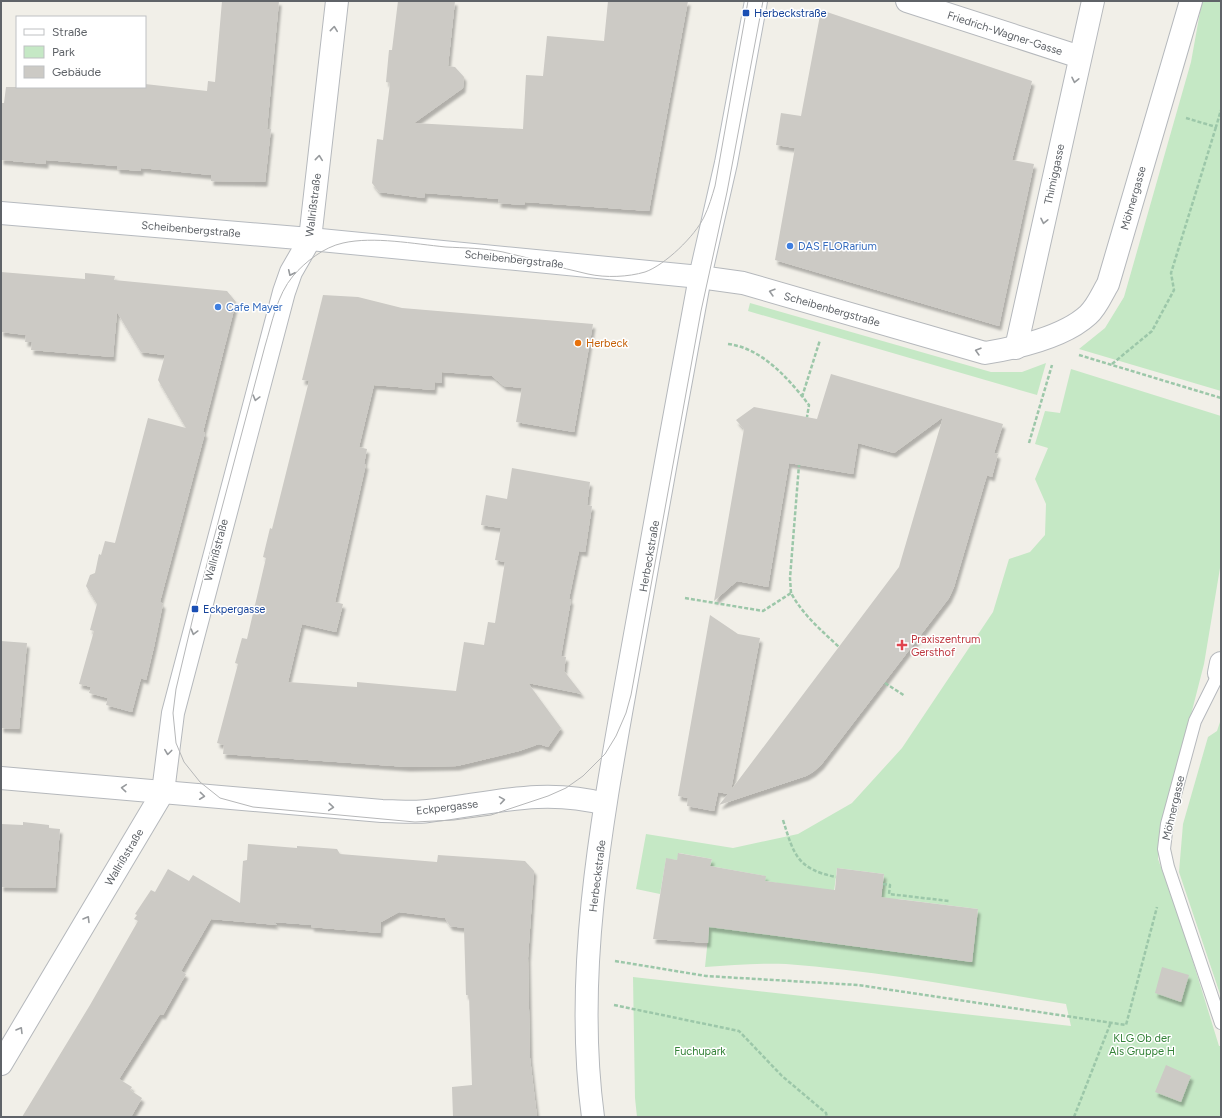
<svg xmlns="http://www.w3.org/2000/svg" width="1222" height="1118" viewBox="0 0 1222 1118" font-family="Figtree,sans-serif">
	<defs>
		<filter id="shadow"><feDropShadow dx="2.5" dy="4.5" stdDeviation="1" flood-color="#0004"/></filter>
	</defs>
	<rect width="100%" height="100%" fill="#f1efe8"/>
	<g fill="#c5e8c5">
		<polygon points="1202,1 1221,1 1221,391 1079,349 1105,328 1124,297 1191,62"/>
		<polygon points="750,303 991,372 1022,372 1046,363 1037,395 748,311"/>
		<path d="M1071,369L1221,416V562L1204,664L1161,832L1158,859L1179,916L1219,1046H1221V1117H637L635,1098L633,977L1071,1026L1066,1004C973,989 880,971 786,964C759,963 732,965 705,967L710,919L750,932L972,962L978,909L898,899L891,904L881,903L884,874L837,868L834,892L765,881V876L710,866L712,859L679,853L677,860L666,859L660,894L636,889L646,834L733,848L798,834L852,803L902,748L993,612L1009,559L1030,552L1045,535L1046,504L1035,479L1048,448L1035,444L1045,411L1060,413Z"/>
		<polygon points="1221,719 1221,997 1179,872 1183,824 1208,737 1217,731"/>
	</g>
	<g fill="#cccac5" filter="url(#shadow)">
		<polygon points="222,1 279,1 267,129 271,129 265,182 211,181 211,175 141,168 141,171 117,169 117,166 46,160 46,164 1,160 1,103 4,103 6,87 145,87 145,84 207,91 208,81 215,82"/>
		<polygon points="398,1 455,1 448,66 455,67 464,77 463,88 414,123 523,129 526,75 543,76 547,36 604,41 608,1 688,1 649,211 525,202 524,205 498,203 499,199 425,193 424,198 379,192 372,183 377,139 383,140 390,83 386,82 389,50 392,50"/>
		<polygon points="821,10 1032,81 1012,160 1034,164 999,326 775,260 795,148 776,145 781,113 801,116"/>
		<polygon points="1,272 85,279 85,273 115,276 114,280 227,291 236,302 203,432 205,433 160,602 163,604 154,647 146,680 141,678 132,712 106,705 108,698 89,693 91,687 79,684 94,631 90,630 97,604 86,586 90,575 95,573 99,554 101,555 105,541 115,543 148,418 186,428 158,380 165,355 141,352 117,312 113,357 31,350 32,342 25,342 26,335 1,332"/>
		<polygon points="323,295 358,297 402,308 593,324 574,432 516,422 522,388 504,386 492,376 442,372 442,383 435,382 434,390 374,385 359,447 367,449 364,464 366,464 335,602 343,604 336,632 302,624 288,682 357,687 357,682 456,691 464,642 484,645 488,622 495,623 505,562 495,560 501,528 481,525 486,495 507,499 512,468 590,482 587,505 592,506 585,552 579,551 569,599 571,600 561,656 566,657 564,671 582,694 528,683 561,728 548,747 539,744 519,751 457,766 408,767 223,754 224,745 217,743 238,664 235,663 242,638 247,639 266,558 263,557 270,528 272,529 309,381 302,380"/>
		<polygon points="831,374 1003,424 994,453 998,454 992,477 987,475 954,587 949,598 821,765 813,772 806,776 719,805 728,794 718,792 714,811 687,806 688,798 678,796 710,615 738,634 760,638 731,790 899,567 943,417 894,453 858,443 853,474 789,463 768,587 737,581 714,601 744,429 736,420 754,407 817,419"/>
		<polygon points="1,641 27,643 19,729 1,728"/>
		<polygon points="23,822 49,825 49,828 60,829 55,888 1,887 1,824 23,825"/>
		<polygon points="248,844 297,848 297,846 337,849 340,854 437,862 438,855 525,861 534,871 528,958 530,1058 537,1117 453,1117 452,1087 472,1085 469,995 466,995 464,928 450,926 445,918 399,912 381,922 380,933 311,927 312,925 273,922 277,925 211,919 181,971 186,974 163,1015 160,1014 119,1079 132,1087 130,1090 142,1098 131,1117 22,1117 90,1005 138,921 134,919 137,915 135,914 151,890 155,892 168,869 189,881 193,875 240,903 243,861 247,860"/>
		<polygon points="678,853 712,859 710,866 766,876 765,881 835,890 837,868 884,874 881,897 978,909 972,962 709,927 708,943 653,939 666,858 677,860"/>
		<polygon points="1162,967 1189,975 1181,1002 1155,993"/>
		<polygon points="1166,1065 1191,1076 1181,1102 1155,1092"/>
	</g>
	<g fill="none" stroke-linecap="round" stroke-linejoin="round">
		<g stroke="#b5b8bc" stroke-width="14">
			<polyline id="lane" points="1221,674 1219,673 1195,721 1167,824 1164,849 1168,867 1221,1023"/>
		</g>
		<g stroke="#b5b8bc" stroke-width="24">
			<g id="street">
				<polyline points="907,1 1080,57"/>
				<polyline points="1016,348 1093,1"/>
				<polyline points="1219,673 1221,663"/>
				<path d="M1,778L382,811C397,811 413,813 428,811C490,804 542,787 605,804"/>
				<polyline points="1,1064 163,792 173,713 284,292 291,272 310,239 337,1"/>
				<path d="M593,1117C573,969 603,814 629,668C652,538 676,407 700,277L743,283L985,353C1016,348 1064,337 1088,315C1097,307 1102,294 1108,284L1191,1"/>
			</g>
		</g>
		<g stroke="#b6babf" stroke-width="24">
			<polyline id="secondary" points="1,213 310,239 700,277 726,163 756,1"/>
		</g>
		<g stroke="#9cc7a9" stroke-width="2.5" stroke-dasharray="4 2" stroke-linecap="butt">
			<polyline points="1186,118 1216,127 1221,110"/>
			<path d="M728,344C762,348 789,379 809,405L807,417"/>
			<polyline points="1079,355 1221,398"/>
			<polyline points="1112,364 1152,331 1174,290 1171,273 1216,127"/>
			<polyline points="802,397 820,340"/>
			<polyline points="1029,443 1052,365"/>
			<polyline points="791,593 790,578 799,465"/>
			<path d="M685,598L763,611L791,593C803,615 821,630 839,647"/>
			<polyline points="885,683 905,696"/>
			<path d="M783,820C794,855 797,869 836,877"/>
			<polyline points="883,884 890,885 889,894 949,901"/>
			<polyline points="615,961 706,976 858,985 1126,1025 1157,907"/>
			<polyline points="614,1005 739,1031 782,1076 826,1113 827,1117"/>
			<polyline points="1074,1117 1111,1022"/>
		</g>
		<use href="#lane" stroke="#fff" stroke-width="12"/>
		<use href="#street" stroke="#fff" stroke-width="22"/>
		<use href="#secondary" stroke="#fff" stroke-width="22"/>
		<path stroke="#b6b7b8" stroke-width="1" d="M748,1L715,186C712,196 709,207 704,217C695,236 665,265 645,272C628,277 606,278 588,274C559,268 532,258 503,252C484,248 464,248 446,247C414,244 374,236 343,243C324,247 305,262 293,276C277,295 272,323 265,346L195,609L176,689L173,713L176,743L184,762L200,782L220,798L253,807L415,822L454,820L491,815L548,796L566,788L583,776L605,754L616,736L626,713L631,695L701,311L727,192L763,1"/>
	</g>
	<defs><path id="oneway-chevron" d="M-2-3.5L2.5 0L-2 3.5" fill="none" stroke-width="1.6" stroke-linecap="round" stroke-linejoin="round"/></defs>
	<g stroke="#979a9d">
		<use href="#oneway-chevron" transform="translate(334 29) rotate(-84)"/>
		<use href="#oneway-chevron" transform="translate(1075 80) rotate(102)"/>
		<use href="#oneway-chevron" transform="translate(319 158) rotate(-84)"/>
		<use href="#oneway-chevron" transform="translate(1044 221) rotate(102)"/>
		<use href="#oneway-chevron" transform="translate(291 273) rotate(115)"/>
		<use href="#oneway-chevron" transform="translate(772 292) rotate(-164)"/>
		<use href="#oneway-chevron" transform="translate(978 351) rotate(-164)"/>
		<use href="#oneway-chevron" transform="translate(256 398) rotate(105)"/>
		<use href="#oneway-chevron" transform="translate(194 632) rotate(105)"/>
		<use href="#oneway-chevron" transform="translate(168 752) rotate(97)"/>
		<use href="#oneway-chevron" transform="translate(124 788) rotate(-175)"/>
		<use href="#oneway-chevron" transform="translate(202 796) rotate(6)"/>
		<use href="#oneway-chevron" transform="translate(502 800) rotate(-9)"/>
		<use href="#oneway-chevron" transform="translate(331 807) rotate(5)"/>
		<use href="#oneway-chevron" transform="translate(87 919) rotate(-59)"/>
		<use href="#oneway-chevron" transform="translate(20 1030) rotate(-59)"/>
	</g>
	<g fill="#1a4fb4" stroke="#fff" stroke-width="1.5">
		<rect x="742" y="9" width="8" height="8" rx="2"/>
		<rect x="191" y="605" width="8" height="8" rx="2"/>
	</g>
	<g fill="#3f7fe0" stroke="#fff" stroke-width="1.5">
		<circle cx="790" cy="246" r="4"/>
		<circle cx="218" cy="307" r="4"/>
	</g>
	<circle fill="#e8710a" stroke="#fff" stroke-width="1.5" cx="578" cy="343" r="4"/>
	<path fill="#e0444e" stroke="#fff" stroke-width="1.5" d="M900 639h4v4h4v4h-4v4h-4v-4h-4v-4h4z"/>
	<g text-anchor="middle" stroke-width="3" stroke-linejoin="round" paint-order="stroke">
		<g font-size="11" fill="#164399" stroke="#fff" text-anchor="start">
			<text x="754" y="17">Herbeckstraße</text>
			<text x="203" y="613">Eckpergasse</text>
		</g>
		<g font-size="11" fill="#5f6368" stroke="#fff">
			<text transform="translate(1005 33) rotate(18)" y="4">Friedrich-Wagner-Gasse</text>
			<text transform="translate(1054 174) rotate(-78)" y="4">Thimiggasse</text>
			<text transform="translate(1133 198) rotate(-74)" y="4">Möhnergasse</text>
			<text transform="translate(313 205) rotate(-83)" y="4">Wallrißstraße</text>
			<text transform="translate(191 229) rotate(5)" y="4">Scheibenbergstraße</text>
			<text transform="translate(514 259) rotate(6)" y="4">Scheibenbergstraße</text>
			<text transform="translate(832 309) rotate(16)" y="4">Scheibenbergstraße</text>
			<text transform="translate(216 550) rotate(-75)" y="4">Wallrißstraße</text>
			<text transform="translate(649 556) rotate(-80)" y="4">Herbeckstraße</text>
			<text transform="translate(447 807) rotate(-7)" y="4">Eckpergasse</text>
			<text transform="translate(1173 808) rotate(-77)" y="4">Möhnergasse</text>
			<text transform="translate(124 857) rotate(-59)" y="4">Wallrißstraße</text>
			<text transform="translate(597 876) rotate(-83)" y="4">Herbeckstraße</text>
		</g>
		<g font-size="11" fill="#366cbe" stroke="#fff" text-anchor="start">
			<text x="798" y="250">DAS FLORarium</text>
			<text x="226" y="311">Cafe Mayer</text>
		</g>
		<g font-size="11" fill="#c56008" stroke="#fff" text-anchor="start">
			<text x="586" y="347">Herbeck</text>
		</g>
		<g font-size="11" fill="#be3a42" stroke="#fff" text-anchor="start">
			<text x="911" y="643">Praxiszentrum<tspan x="911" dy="13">Gersthof</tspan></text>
		</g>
		<g font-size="11" fill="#348238" stroke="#fff">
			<text x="1142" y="1042">KLG Ob der<tspan x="1142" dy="13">Als Gruppe H</tspan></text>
			<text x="700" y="1055">Fuchupark</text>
		</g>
	</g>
	<rect width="1222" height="1118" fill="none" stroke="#5f6368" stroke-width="4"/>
	<rect x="16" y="16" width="130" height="72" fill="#ffffff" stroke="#bfc1c3"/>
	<rect x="24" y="29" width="20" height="6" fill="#ffffff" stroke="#bfc1c3"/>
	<text x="52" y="36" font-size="12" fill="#5f6368">Straße</text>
	<rect x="24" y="46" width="20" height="12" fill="#c5e8c5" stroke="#bfc1c3"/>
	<text x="52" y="56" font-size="12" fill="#5f6368">Park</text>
	<rect x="24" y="66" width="20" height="12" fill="#cccac5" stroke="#bfc1c3"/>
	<text x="52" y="76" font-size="12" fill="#5f6368">Gebäude</text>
</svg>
